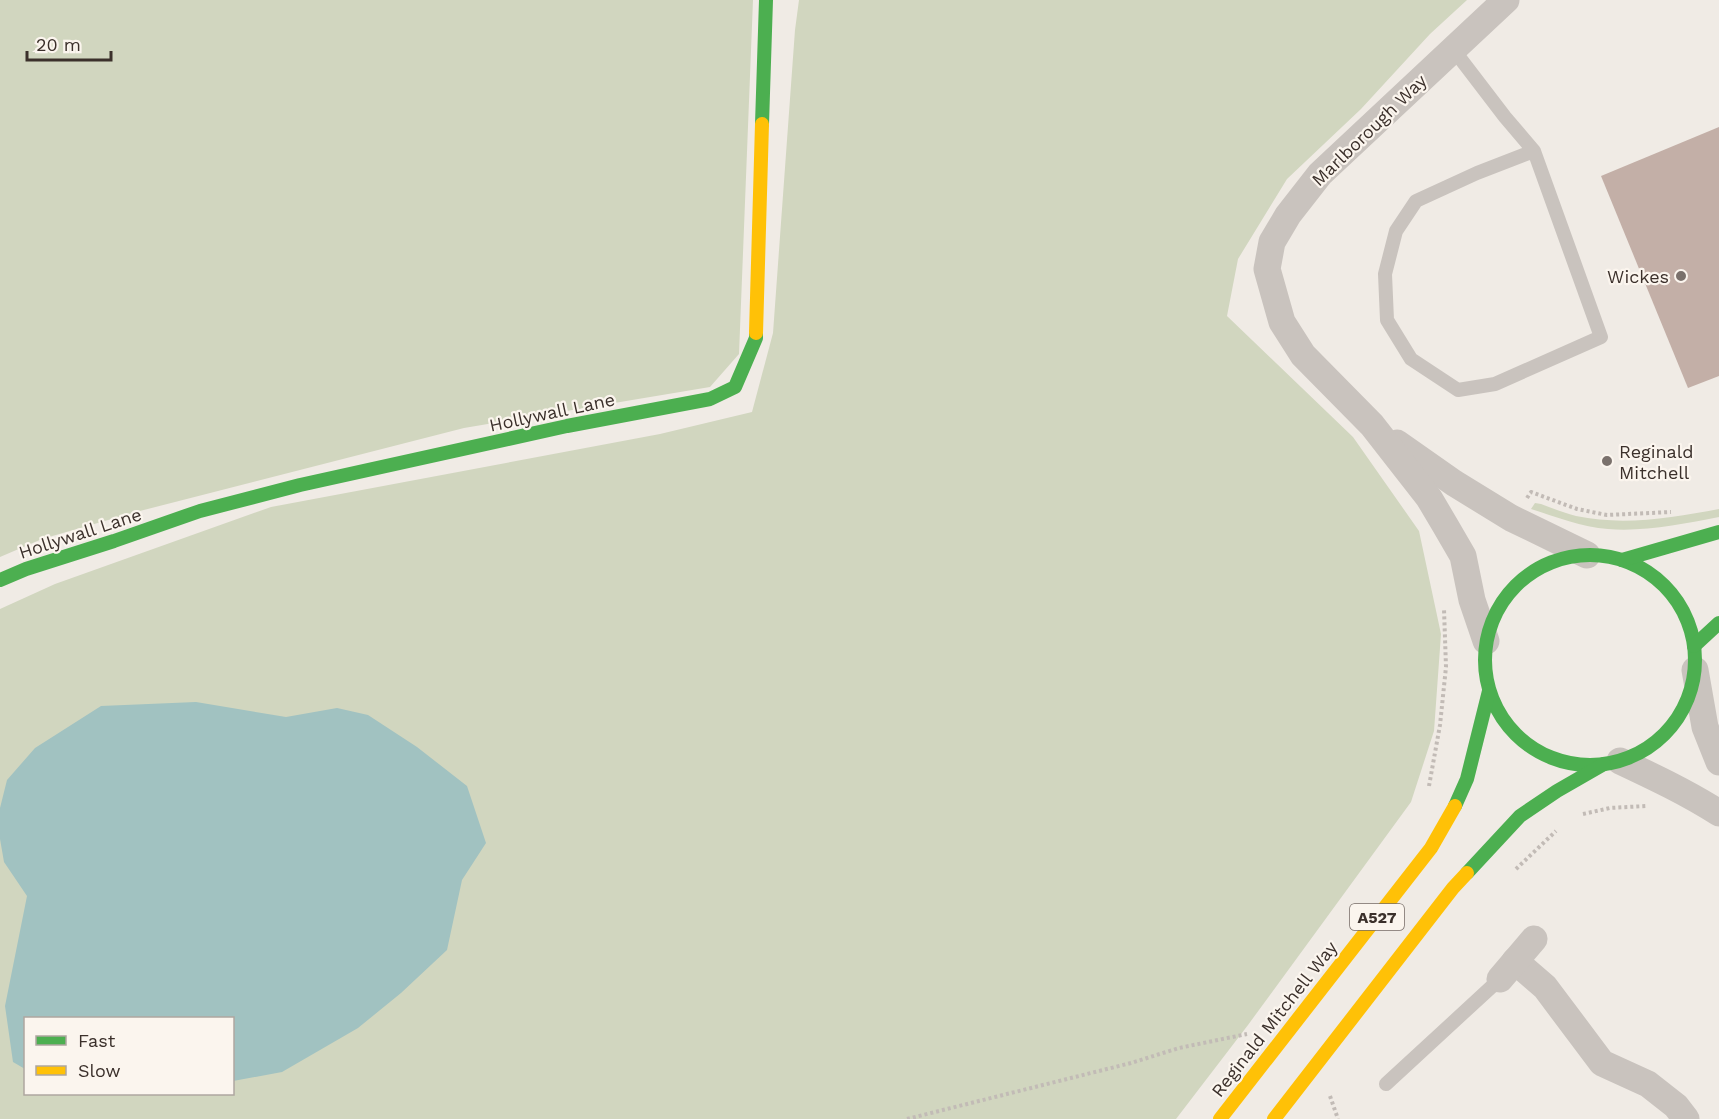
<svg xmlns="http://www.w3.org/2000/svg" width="1719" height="1119" viewBox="0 0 1719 1119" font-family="'Work Sans',sans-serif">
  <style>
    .green { fill: #d1d6bf; fill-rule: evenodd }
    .water { fill: #a1c2c1 }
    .building { fill: #c3afa7 }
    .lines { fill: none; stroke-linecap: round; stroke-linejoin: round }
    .path { stroke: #c2bbb6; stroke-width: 4; stroke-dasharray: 3 3; stroke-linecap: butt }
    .lane { stroke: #c9c3be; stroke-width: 14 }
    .street { stroke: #c9c3be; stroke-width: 27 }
    .fast { stroke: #4caf50; stroke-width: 14 }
    .slow { stroke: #ffc107; stroke-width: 14 }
    .poi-dot { fill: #7a716c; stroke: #fbf5ee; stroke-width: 2 }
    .labels { text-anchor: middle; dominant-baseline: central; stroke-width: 4.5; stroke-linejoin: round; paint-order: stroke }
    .shield { fill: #fbf5ee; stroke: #756b66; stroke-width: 1.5 }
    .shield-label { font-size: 16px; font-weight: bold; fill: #3b302b }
    .street-label { font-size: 18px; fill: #3b302b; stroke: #fbf5ee }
    .poi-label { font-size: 18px; fill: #3b302b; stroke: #fbf5ee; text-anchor: end }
  </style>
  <rect width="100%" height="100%" fill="#f0ebe5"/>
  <g class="green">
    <path d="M0 0H753L739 354 710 387 464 428 136 512 42 539 0 557Z"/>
    <path d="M799 0H1467L1430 34 1361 109 1287 179 1238 259 1227 316 1353 437 1419 531 1441 634 1434 731 1411 802 1248 1025 1176 1119H0V609L55 584 271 507 660 434 752 412 773 333 795 30ZM26 1018H232V1094H26Z"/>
    <path d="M1535 503 1541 504C1552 508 1564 513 1576 516 1623 526 1672 518 1719 509V517C1684 524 1643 532 1608 529 1582 527 1556 517 1531 509Z"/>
  </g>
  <path class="water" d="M196 702 286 717 337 708 368 715 417 747 467 786 486 843 462 880 447 950 401 993 358 1028 282 1072 233 1081 232 1018H26L25 1069 13 1062 5 1006 27 896 4 862 0 839V808L7 780 35 748 101 706Z"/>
  <path class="building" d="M1719 127V376L1688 388 1601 176Z"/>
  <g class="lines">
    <g class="path">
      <path d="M1527 498 1531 492 1577 509 1607 515 1671 512"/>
      <path d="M1429 786 1440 725 1446 667 1444 609"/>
      <path d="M1583 814 1610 808 1646 806"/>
      <path d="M1516 869 1556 831"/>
      <path d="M1330 1096 1338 1119"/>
      <path d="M907 1119 1131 1063 1179 1048 1247 1034"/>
    </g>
    <g class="lane">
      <path d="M1453 49 1505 117 1534 151 1477 173 1416 201 1396 231 1385 274 1387 320 1411 359 1458 390 1495 384 1601 337 1534 151"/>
      <path d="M1386 1084 1500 979"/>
    </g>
    <g class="street">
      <path d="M1397 443 1454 483 1511 518 1587 555"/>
      <path d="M1486 641 1472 600 1463 556 1445 525 1429 498 1372 425 1303 355 1282 322 1267 269 1272 242 1288 215 1320 174 1506 0"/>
      <path d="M1695 670 1705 727 1719 762"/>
      <path d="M1620 761C1654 777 1688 793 1719 813"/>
      <path d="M1515 961 1545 987 1602 1063 1648 1084 1676 1106 1686 1119"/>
      <path d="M1500 979 1534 939"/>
    </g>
    <g class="fast">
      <path d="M762 124 766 0"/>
      <circle cx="1590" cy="660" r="105"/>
      <path d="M1622 560 1719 532"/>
      <path d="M0 580 26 569 114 541 200 511 300 485 567 426 710 399 735 387 756 338V333"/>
      <path d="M1694 646 1719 623"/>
      <path d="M1455 806 1467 779 1489 691"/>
      <path d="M1467 873 1520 816 1557 791 1604 764"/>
    </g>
    <g class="slow">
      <path d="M756 333 762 124"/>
      <path d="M1220 1119 1431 848 1455 806"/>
      <path d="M1274 1119 1453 888 1467 873"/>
    </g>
  </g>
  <g class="poi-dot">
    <circle cx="1681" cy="276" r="6"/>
    <circle cx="1607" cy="461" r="6"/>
  </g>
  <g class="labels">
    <rect class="shield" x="1350" y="904" width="54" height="26" rx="4.5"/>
    <g class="shield-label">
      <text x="1377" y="917">A527</text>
    </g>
    <g class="street-label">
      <text transform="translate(1369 130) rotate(-44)">Marlborough Way</text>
      <text transform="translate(552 412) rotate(-12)">Hollywall Lane</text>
      <text transform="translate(80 533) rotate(-18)">Hollywall Lane</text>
      <text transform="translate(1274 1019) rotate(-52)">Reginald Mitchell Way</text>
    </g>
    <g class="poi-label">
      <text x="1669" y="276">Wickes</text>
      <text x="1619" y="451" text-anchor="start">Reginald<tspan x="1619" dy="21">Mitchell</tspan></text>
    </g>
  </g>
  <rect x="24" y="1017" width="210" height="78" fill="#fbf5ee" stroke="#aea6a0" stroke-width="1.5"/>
  <rect x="36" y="1036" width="30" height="9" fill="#4caf50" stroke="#aea6a0" stroke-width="1.5"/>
  <text x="78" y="1047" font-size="18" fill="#3b302b">Fast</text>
  <rect x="36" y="1066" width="30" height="9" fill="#ffc107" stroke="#aea6a0" stroke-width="1.5"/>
  <text x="78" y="1077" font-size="18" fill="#3b302b">Slow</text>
  <path d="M27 51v9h84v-9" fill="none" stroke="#3b302b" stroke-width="3"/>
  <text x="36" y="51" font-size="18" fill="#3b302b" stroke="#fbf5ee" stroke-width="4.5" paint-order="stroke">20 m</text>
</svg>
